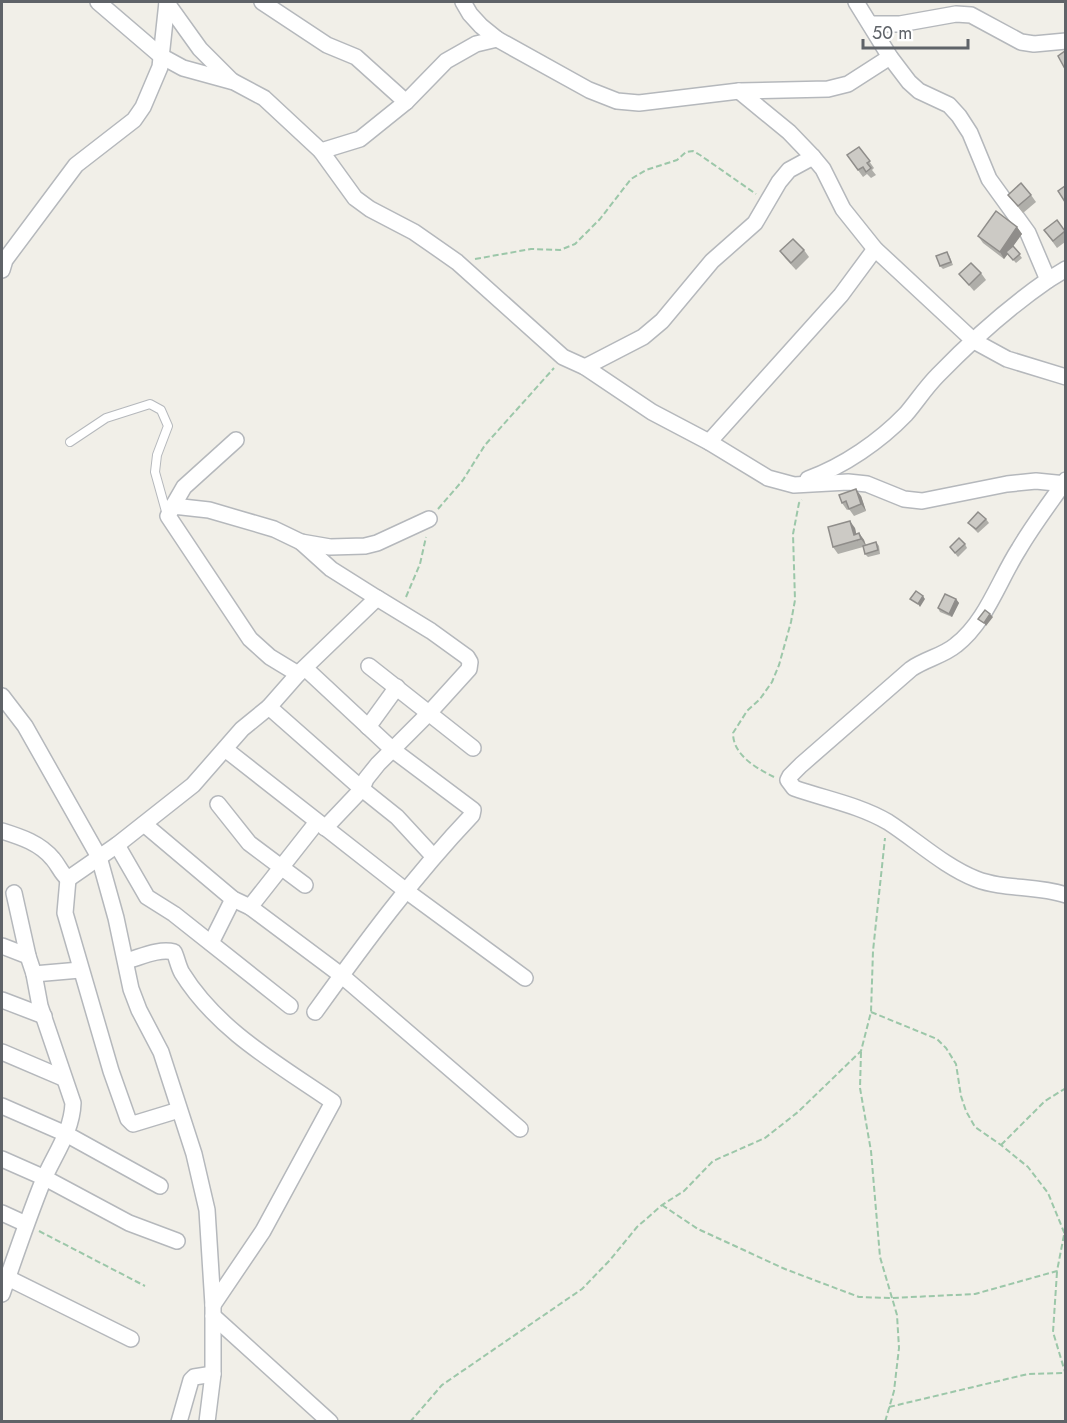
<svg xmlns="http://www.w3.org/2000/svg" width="1067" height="1423" viewBox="0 0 1067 1423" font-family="Jost,sans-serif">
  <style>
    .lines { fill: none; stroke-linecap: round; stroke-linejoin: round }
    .service-casing { stroke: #b5b8bc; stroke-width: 10 }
    .minor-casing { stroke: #b5b8bc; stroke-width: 18 }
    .path { stroke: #9cc7a9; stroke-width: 2; stroke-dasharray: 6 3; stroke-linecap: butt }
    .service { stroke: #fff; stroke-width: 8 }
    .minor { stroke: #fff; stroke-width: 15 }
    .wall { fill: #afaea9 }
    .shaded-wall { fill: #8f8d8a }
    .building { fill: #cccac5; stroke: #8f8d8a; stroke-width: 1.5 }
  </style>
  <rect width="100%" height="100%" fill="#f1efe8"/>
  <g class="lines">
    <defs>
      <path id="service" d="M70 442 106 418 150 404 161 410 168 426 157 455 155 472 167 515"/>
      <g id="minor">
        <path d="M98 2 161 56 183 68 234 82 264 98 321 151 355 198 370 209 414 232 457 262 563 357 585 367 652 412 709 442 768 478 794 485 848 482 867 484 904 499 922 501 1007 484 1036 481 1066 484"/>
        <path d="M262 2 327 45 356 57 406 102"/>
        <path d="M463 2 470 14 481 26 497 39 589 90 617 101 639 103 739 91 828 89 848 84 890 57"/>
        <path d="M856 2 890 57 909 82 919 91 949 105 959 116 970 133 989 179 1028 233 1048 280 1066 269"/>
        <path d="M167 3 200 49 232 81"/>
        <path d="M870 24H900L956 14 971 15 1021 42 1034 44 1066 41"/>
        <path d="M739 91 789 132 813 157 823 169 843 209 875 249 974 341 1007 359 1066 377"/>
        <path d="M321 151 360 139 406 102 446 61 476 44 497 39"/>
        <path d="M2 270 5 260 76 165 134 120 143 107 160 67 167 2"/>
        <path d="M585 367 643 337 662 321 712 261 755 223 779 182 789 170 813 157"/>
        <path d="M709 442 841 295 875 249"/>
        <path d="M808 479C844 466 880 441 906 414 917 401 926 387 938 375 972 340 1009 307 1048 280"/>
        <path d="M1066 480C1050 503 1033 525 1019 549 999 580 986 622 956 645 943 656 925 659 911 669L801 765 790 776 788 780 794 788C825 799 859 805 888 822 916 840 945 867 976 879 1004 890 1037 885 1066 895"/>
        <path d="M173 506 184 487 236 440"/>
        <path d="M369 666 473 748"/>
        <path d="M305 668 393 750 473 810 472 815C414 876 364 944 315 1012"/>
        <path d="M298 674 270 657 250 639 168 516 173 506 209 510 274 529 301 542 330 547 365 546 377 543 429 519"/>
        <path d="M2 696 25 726 99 857 116 918 131 989 139 1010 161 1052 194 1154 207 1210 213 1305V1374L207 1422"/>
        <path d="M269 707 362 789 397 817 433 856"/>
        <path d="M368 727 397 687"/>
        <path d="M225 749 405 890 525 978"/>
        <path d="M218 804 249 843 305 885"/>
        <path d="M144 824 233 899 250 907 341 975 520 1129"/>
        <path d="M325 828 362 789 366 779 378 764 430 712 469 669 470 662 467 657 431 631 377 598"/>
        <path d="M2 831C21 837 40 843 53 859 59 866 61 873 68 879L117 845 193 785 242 729 269 707 298 674 377 598 331 569 301 542"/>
        <path d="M117 845 147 897 174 914 290 1006"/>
        <path d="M68 879 65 913 111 1071 128 1119 133 1124 179 1110"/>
        <path d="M14 893 28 956"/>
        <path d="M250 907 317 822"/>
        <path d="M211 943 233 899"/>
        <path d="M2 946 28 956 34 974 80 970"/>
        <path d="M126 961C141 957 159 948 174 952 177 958 178 966 182 973 218 1031 278 1064 333 1102L263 1231 213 1305"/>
        <path d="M2 1000 44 1016"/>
        <path d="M2 1052 63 1078"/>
        <path d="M2 1106 66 1134 160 1186"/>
        <path d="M2 1159 45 1178 129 1223 177 1241"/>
        <path d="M2 1213 26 1224"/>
        <path d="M2 1275 131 1339"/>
        <path d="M2 1294C15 1257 28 1218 43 1181 54 1155 72 1132 73 1103L40 1006 34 974"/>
        <path d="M213 1316 330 1422"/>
        <path d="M179 1422 191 1380 194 1377 213 1374"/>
      </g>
    </defs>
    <use href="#service" class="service-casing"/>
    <use href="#minor" class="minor-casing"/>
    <g class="path">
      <path d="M475 259 531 249 560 250 575 244 600 219 631 179 646 170 677 160 686 152 693 151 700 155 756 194"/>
      <path d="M438 509 463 480 485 445 554 368"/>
      <path d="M406 597 420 564 426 537"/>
      <path d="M774 777C756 768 733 755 733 733L747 711 760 699 772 682 779 665 791 622 795 600 793 534 799 503 802 500"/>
      <path d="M871 1012 937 1039 946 1048 956 1064 961 1096 966 1111 975 1127 1001 1145 1028 1167 1048 1193 1066 1237"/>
      <path d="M861 1052 860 1088 871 1151 880 1257 897 1315 899 1348 894 1391 885 1422"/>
      <path d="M1001 1145 1045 1101 1066 1088"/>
      <path d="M662 1205 698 1229 785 1269 859 1297 892 1298 975 1294 1057 1271 1064 1235"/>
      <path d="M39 1231 145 1286"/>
      <path d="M1057 1272 1053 1332 1065 1372"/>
      <path d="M889 1407 1028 1374 1066 1373"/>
      <path d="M410 1422 442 1385 582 1289 610 1260 637 1227 662 1205 684 1191 713 1161 765 1138 798 1112 861 1051 871 1012 873 951 885 838"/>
    </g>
    <use href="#service" class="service"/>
    <use href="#minor" class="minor"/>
  </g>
  <g class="wall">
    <path d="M859 147 874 168 872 170 876 175 871 178 867 174 863 177 847 155Z"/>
    <path d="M1008 195H1031L1036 202 1023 213Z"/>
    <path d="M1017 227 1022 234 1013 246 1022 258 1016 263 1008 254 1004 259 983 243 978 236Z"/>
    <path d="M1044 230H1065V242L1057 248Z"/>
    <path d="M804 250 809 257 796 270 785 258 780 251Z"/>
    <path d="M949 255 953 265 943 269 940 266Z"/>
    <path d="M981 273 986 280 974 291 959 274Z"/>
    <path d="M861 496 866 511 854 516 849 509 847 510 842 503Z"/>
    <path d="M986 519 989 523 978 533 968 523Z"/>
    <path d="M855 528 856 534 859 533 864 540 866 545 876 542 879 546 880 554 868 557 865 554 863 547 838 554 833 547Z"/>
    <path d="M965 544 967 548 958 557 950 547Z"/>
    <path d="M956 599 959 603 952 617 940 612 938 608Z"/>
  </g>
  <g class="shaded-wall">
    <path d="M1017 227 1022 234 1004 259 1000 252Z"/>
    <path d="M856 489 861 496 866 511 861 504Z"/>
    <path d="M850 521 855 528 858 542 854 535Z"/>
    <path d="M859 533 864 540 866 546 861 539Z"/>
    <path d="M923 596 925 599 920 607 918 604Z"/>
    <path d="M956 599 959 603 952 617 949 614Z"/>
    <path d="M990 614 993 617 986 626 984 623Z"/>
  </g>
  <g class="building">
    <path d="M1065 51V66L1064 67 1058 56Z"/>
    <path d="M859 147 870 161 867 163 871 168 866 172 863 167 858 170 847 155Z"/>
    <path d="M1021 183 1031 195 1018 206 1008 195Z"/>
    <path d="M1065 186V202L1058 191Z"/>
    <path d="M996 211 1017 227 1000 252 978 236Z"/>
    <path d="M1057 220 1065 231 1053 241 1044 230Z"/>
    <path d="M793 239 804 250 791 263 780 251Z"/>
    <path d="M1013 246 1020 254 1013 260 1006 252Z"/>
    <path d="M947 252 951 262 940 266 936 256Z"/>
    <path d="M971 263 981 273 969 285 959 274Z"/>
    <path d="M856 489 861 504 849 509 846 501 842 503 839 495Z"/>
    <path d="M978 512 986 519 976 529 968 523Z"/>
    <path d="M850 521 854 535 859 533 861 539 833 547 828 527Z"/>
    <path d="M959 538 965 544 955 553 950 547Z"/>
    <path d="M876 542 878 550 865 554 863 546Z"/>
    <path d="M916 591 923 596 918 604 910 599Z"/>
    <path d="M945 594 956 599 949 614 938 608Z"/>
    <path d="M985 610 990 614 984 623 978 619Z"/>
  </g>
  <rect width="1067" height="1423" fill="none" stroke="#5f6368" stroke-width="6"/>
  <path d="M863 39v9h105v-9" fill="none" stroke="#5f6368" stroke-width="3"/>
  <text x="872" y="39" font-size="18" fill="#5f6368" stroke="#ffffff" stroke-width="4.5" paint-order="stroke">50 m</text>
</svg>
